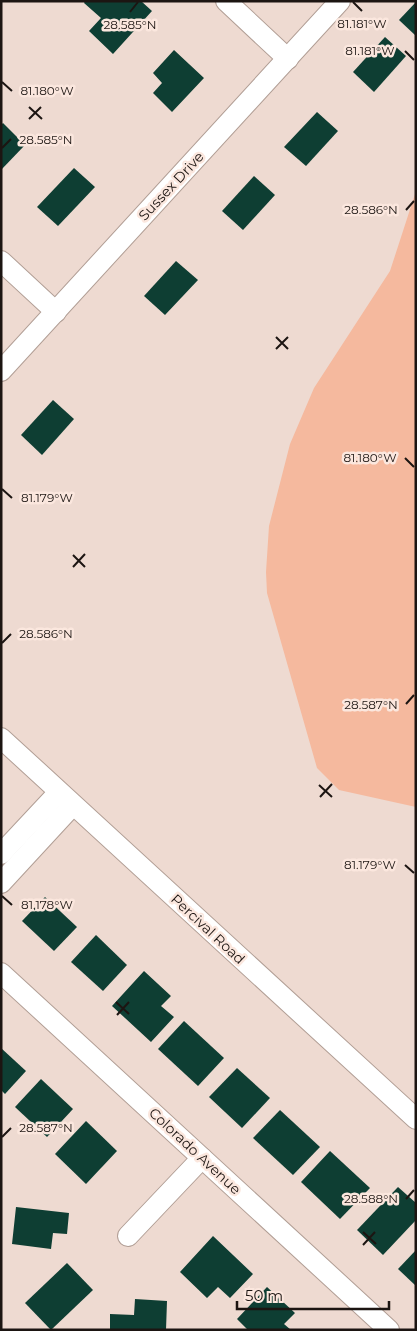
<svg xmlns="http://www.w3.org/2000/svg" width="417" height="1331" viewBox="0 0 417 1331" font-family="Montserrat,sans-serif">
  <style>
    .green { fill: #f5b99e }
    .building { fill: #0e3e33 }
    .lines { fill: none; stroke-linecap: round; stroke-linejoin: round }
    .minor-casing { stroke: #b19e95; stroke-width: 22 }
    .minor { stroke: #fff; stroke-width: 20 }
    .ticks { fill: none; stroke: #1c1512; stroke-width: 2 }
    .labels { text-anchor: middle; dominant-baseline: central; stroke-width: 5; stroke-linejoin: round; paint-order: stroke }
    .street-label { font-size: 14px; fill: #1c1512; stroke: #fbe7de }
    .ticks-label { font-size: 12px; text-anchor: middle; fill: #1c1512; stroke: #fbe7de; stroke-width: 5; stroke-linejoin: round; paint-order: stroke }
  </style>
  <rect width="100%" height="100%" fill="#eedad1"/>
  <path class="green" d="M416 191V807L339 790 317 768 267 593 266 572 269 526 290 444 314 388 390 271Z"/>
  <g class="building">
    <path d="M85 1H141L152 11 113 54 89 31 101 18 84 3Z"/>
    <path d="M416 2V36L399 20Z"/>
    <path d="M385 37 406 56 374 92 353 72Z"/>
    <path d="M174 50 204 78 172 112 153 93 162 83 153 73Z"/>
    <path d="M317 112 338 131 306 166 284 147Z"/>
    <path d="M3 123 25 145 1 170V125Z"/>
    <path d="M74 168 95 187 58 226 37 207Z"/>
    <path d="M254 176 275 195 243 230 222 211Z"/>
    <path d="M176 261 198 280 165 315 144 296Z"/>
    <path d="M53 400 74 419 42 455 21 435Z"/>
    <path d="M45 897 77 927 54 951 22 921Z"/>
    <path d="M96 935 127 965 103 991 71 962Z"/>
    <path d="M144 971 171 996 161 1006 174 1017 151 1042 112 1006Z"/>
    <path d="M184 1021 224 1058 198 1086 158 1049Z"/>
    <path d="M1 1048 26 1071 5 1094 1 1090Z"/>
    <path d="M237 1068 270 1098 242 1128 209 1097Z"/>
    <path d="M41 1079 73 1109 47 1137 15 1107Z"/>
    <path d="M280 1110 320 1147 293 1175 253 1138Z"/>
    <path d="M86 1121 117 1151 86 1184 55 1154Z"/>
    <path d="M330 1151 370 1188 340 1219 301 1182Z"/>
    <path d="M398 1187 416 1203V1220L383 1255 357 1230Z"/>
    <path d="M16 1207 69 1213 67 1234 53 1233 51 1249 12 1244Z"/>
    <path d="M213 1236 253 1274 230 1298 218 1287 207 1298 180 1272Z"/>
    <path d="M416 1250V1286L398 1269Z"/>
    <path d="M67 1263 93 1290 51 1330 25 1303Z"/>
    <path d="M267 1287 295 1313 284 1324 291 1330H248L237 1319Z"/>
    <path d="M135 1299 167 1301 166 1330H110V1314L134 1315Z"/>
  </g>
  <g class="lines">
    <defs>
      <g id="minor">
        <path d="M226 1 288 59"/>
        <path d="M1 261 56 312"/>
        <path d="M1 371 340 1"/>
        <path d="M1 738 416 1119"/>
        <path d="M1 854 59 792"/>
        <path d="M1 883 73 805"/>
        <path d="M1 973 389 1330"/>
        <path d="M128 1236 202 1158"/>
      </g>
    </defs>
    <use href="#minor" class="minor-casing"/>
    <use href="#minor" class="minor"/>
  </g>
  <path class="ticks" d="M353 2 362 11M130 12 138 2M405 51 414 60M2 82 12 91M29 107 42 119M29 119 41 107M2 148 11 139M406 210 414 201M276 337 288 349M276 349 288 337M405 458 414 467M2 489 12 498M73 555 85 567M73 567 85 554M2 643 11 634M406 704 414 695M319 785 332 797M320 797 332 784M405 865 414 873M2 896 12 905M116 1002 129 1014M117 1015 129 1002M2 1137 11 1128M406 1199 414 1190M363 1232 376 1244M363 1245 375 1232"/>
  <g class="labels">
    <g class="street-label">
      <text transform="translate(171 186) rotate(-47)">Sussex Drive</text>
      <text transform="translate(208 929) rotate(43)">Percival Road</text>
      <text transform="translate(195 1151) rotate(43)">Colorado Avenue</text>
    </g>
  </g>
  <g class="ticks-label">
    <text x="362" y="28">81.181°W</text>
    <text x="130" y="29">28.585°N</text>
    <text x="370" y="55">81.181°W</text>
    <text x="47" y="95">81.180°W</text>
    <text x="46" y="144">28.585°N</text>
    <text x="371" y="214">28.586°N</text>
    <text x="370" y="462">81.180°W</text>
    <text x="47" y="502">81.179°W</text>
    <text x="46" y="638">28.586°N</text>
    <text x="371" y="709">28.587°N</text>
    <text x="370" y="869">81.179°W</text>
    <text x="47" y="909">81.178°W</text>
    <text x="46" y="1132">28.587°N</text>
    <text x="371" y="1203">28.588°N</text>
  </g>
  <rect width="417" height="1331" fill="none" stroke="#1c1512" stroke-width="5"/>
  <path d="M237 1301v8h152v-8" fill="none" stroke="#1c1512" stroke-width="2.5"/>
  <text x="245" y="1301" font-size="15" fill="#1c1512" stroke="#fbe7de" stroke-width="4" paint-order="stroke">50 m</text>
</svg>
